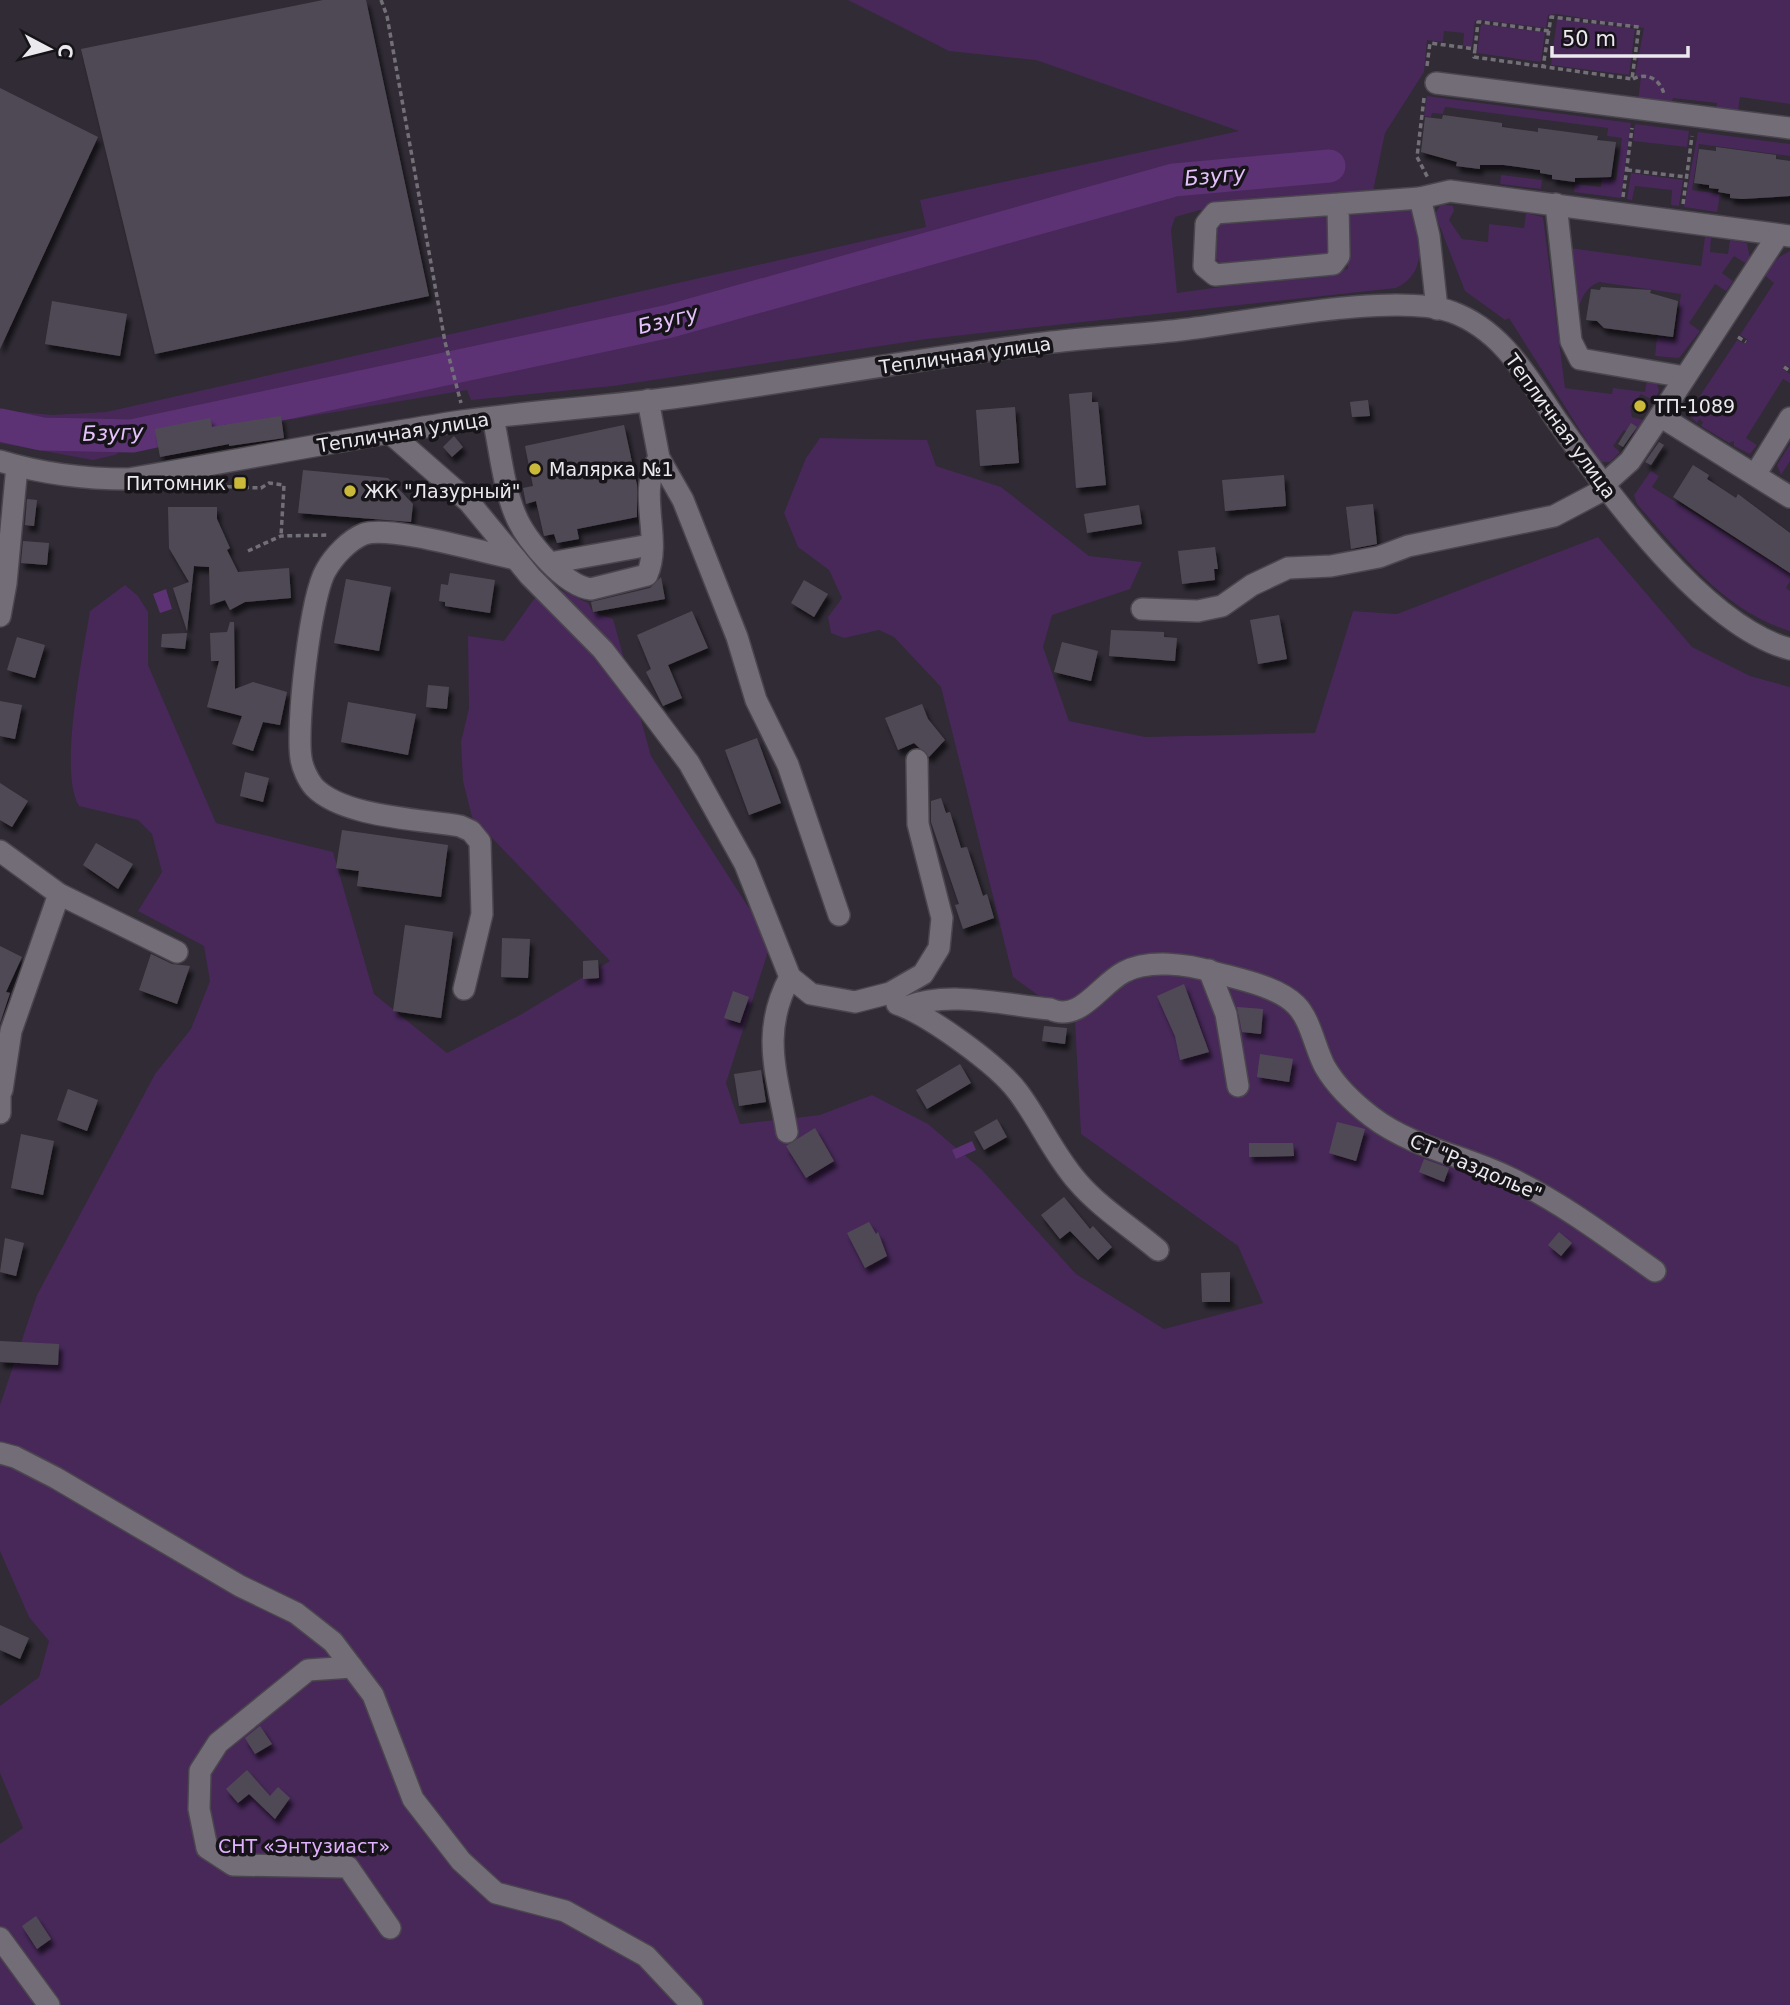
<svg xmlns="http://www.w3.org/2000/svg" width="1790" height="2005" viewBox="0 0 1790 2005" font-family="'DejaVu Sans',sans-serif">
  <style>
    .green { fill: #472859 }
    .water { fill: #5c3274 }
    .lines { fill: none; stroke-linecap: round; stroke-linejoin: round }
    .river { stroke: #5c3274; stroke-width: 33 }
    .building { fill: #504a54; filter: url(#shadow) }
    .minor-casing { stroke: #4b464e; stroke-width: 24 }
    .path { stroke: #736f77; stroke-width: 3.5; stroke-dasharray: 5 3.5; stroke-linecap: butt }
    .minor { stroke: #736d78; stroke-width: 21 }
    .poi-dot { fill: #cbba39; stroke: #171419; stroke-width: 2.5 }
    .labels { text-anchor: middle; dominant-baseline: central; stroke-width: 7; stroke-linejoin: round; paint-order: stroke }
    .street-label { font-size: 19px; fill: #ebe8ee; stroke: #171419 }
    .poi-label { font-size: 19px; fill: #ebe8ee; stroke: #171419; text-anchor: start }
    .park-label { font-size: 19px; fill: #e0b2fe; stroke: #171419 }
    .water-label { font-size: 21px; font-style: italic; fill: #e5c2fc; stroke: #171419 }
  </style>
  <defs>
    <filter id="shadow"><feDropShadow dx="3.5" dy="6" stdDeviation="2" flood-color="#0009"/></filter>
  </defs>
  <rect width="100%" height="100%" fill="#302b35"/>
  <g class="green">
    <path d="M848 0H1790V104L1740 97 1738 111 1716 109 1717 103 1673 98 1671 105 1638 101 1641 77 1635 76 1644 28 1557 14 1548 15 1546 28 1480 20 1475 21 1472 47 1463 46 1464 33 1444 31 1443 42 1427 40 1424 72 1385 133 1372 196 1200 210 1175 217 1171 230 1177 293 1348 269 1346 223 1349 212 1411 209 1414 211C1419 241 1429 272 1396 288L927 339 613 386 471 400 467 390 293 419 223 415 140 439 115 455 93 460 0 443V410L52 415 106 412 926 227 920 200 1239 131 1036 60 949 51Z"/>
    <path d="M1557 19 1635 29 1629 75 1551 65Z"/>
    <path d="M1481 24 1545 32 1541 62 1477 53Z"/>
    <path d="M1427 96 1631 123 1621 198 1574 192 1575 184 1601 187 1602 178 1616 180 1622 138 1607 136 1608 128 1445 107 1443 114 1432 113 1431 117 1424 116Z"/>
    <path d="M1635 124 1689 131 1687 147 1633 141Z"/>
    <path d="M1698 132 1790 144V156L1699 144 1692 190 1720 194 1717 212 1684 207Z"/>
    <path d="M1631 173 1683 180 1679 206 1671 205 1672 190 1635 186 1632 200 1627 199Z"/>
    <path d="M1501 175 1542 180 1541 189 1500 184Z"/>
    <path d="M1327 204 1332 256 1223 267 1213 255 1216 220Z"/>
    <path d="M1441 204 1453 206 1454 211 1449 220 1462 239 1488 242 1489 224 1524 228 1526 213 1543 217 1565 388 1612 394 1613 388 1645 392 1647 380 1657 383 1659 391 1655 401 1641 394 1630 407 1632 417 1643 420 1633 436 1624 430 1613 446 1620 452 1610 462H1600L1509 318 1505 320 1465 291 1435 214Z"/>
    <path d="M1705 237 1711 238 1710 252 1728 254 1730 240 1747 243 1750 258 1745 263 1734 256 1722 273 1733 281 1726 291 1715 284 1689 323 1700 331 1679 358 1655 356 1657 337 1675 339 1681 294 1599 282C1582 289 1579 305 1576 322L1570 248 1701 266Z"/>
    <path d="M1790 251V368L1785 365 1783 369 1790 374V383L1783 379 1746 438 1757 445 1750 454 1734 446V441L1729 443 1701 426 1703 422 1699 419 1697 423 1685 411 1694 405 1737 340 1745 344 1748 340 1740 335 1774 283 1764 275 1779 257Z"/>
    <path d="M820 438 927 440 936 466 1001 487 1089 556 1142 562 1130 589 1052 615 1043 647 1069 721 1145 737 1315 733 1353 611 1397 614 1598 537 1692 647 1750 676 1790 687V2005H0V1844L23 1828 0 1773V1706L39 1677 49 1641 29 1617 0 1551V1405L37 1295 155 1074 191 1029 210 981 204 946 138 911 162 872 152 834 138 820 79 806C58 772 83 654 90 611L125 585 138 596 148 612V665L216 823 333 852 374 994 447 1053 520 1015 610 961 472 817 463 781 461 742 469 708 468 636 504 641 534 599 563 591 588 603 593 612 613 619 651 756 771 942 726 1083 740 1124 820 1115 872 1095 928 1124 982 1170 1076 1274 1164 1329 1263 1303 1238 1246 1081 1134 1075 1022 1013 977 941 687 894 637 879 630 844 638 831 633 828 617 842 598 829 570 798 547 784 513 806 458Z"/>
    <path d="M1790 444V461L1781 475 1777 465Z"/>
    <path d="M1651 471 1659 476 1652 487 1788 572 1790 569V581L1786 588 1790 591V631C1724 611 1681 554 1637 504L1634 495Z"/>
  </g>
  <g class="water">
    <path d="M166 589 172 609 160 613 153 594Z"/>
    <path d="M972 1141 976 1150 956 1159 952 1150Z"/>
  </g>
  <g class="lines">
    <path class="river" d="M0 425 42 434 132 436 670 321 1174 180 1329 166"/>
  </g>
  <g class="building">
    <path d="M323 0H366L429 296 155 354 81 49Z"/>
    <path d="M0 88 98 137 0 349Z"/>
    <path d="M1443 115 1502 123V127L1538 132V128L1598 136 1597 140 1616 142 1611 177 1575 178V182L1552 179V175L1540 173V170L1504 165H1480V169L1456 166 1457 162 1421 152 1425 117 1442 119Z"/>
    <path d="M1716 147 1776 155V159L1790 161V196L1742 199 1730 198V194L1718 192 1719 189 1709 188V185L1694 183 1699 149 1716 151Z"/>
    <path d="M1601 287 1651 290 1650 293 1678 301 1673 337 1604 328 1597 321 1586 320 1591 289 1600 290Z"/>
    <path d="M52 301 127 314 120 356 45 344Z"/>
    <path d="M1092 392V402H1098L1106 485 1076 488 1069 394Z"/>
    <path d="M1368 400 1370 416 1352 417 1350 402Z"/>
    <path d="M1015 407 1019 463 980 466 976 410Z"/>
    <path d="M281 416 284 438 229 446V444L160 457 155 429 210 418 212 427Z"/>
    <path d="M1631 423 1637 427 1623 447 1618 444Z"/>
    <path d="M624 425 637 485V517L577 529 579 539 557 543 554 534 544 536 536 501 526 504 523 488 533 486 525 446Z"/>
    <path d="M454 436 463 447 452 457 443 447Z"/>
    <path d="M1659 442 1664 445 1651 465 1645 462Z"/>
    <path d="M1693 465 1709 475 1707 479 1736 498 1738 494 1790 533V573L1673 497Z"/>
    <path d="M303 470 388 478 413 504 411 522 298 513Z"/>
    <path d="M1284 475 1286 506 1225 511 1222 480Z"/>
    <path d="M27 499 37 500 34 526 25 525Z"/>
    <path d="M1373 504 1377 544 1351 549 1346 507Z"/>
    <path d="M1139 505 1142 524 1087 533 1084 514Z"/>
    <path d="M168 507H217V519L230 548 227 550 238 572 289 568 291 598 245 602 230 610 225 600 210 605 209 567 194 566 187 631 173 588 189 582 169 548Z"/>
    <path d="M23 541 49 543 47 565 21 563Z"/>
    <path d="M1215 547 1218 569H1214L1215 580 1182 584 1178 551Z"/>
    <path d="M450 573 495 580 490 613 445 606V602L439 601 441 584 448 585Z"/>
    <path d="M661 577 665 599 593 612 591 602 650 588Z"/>
    <path d="M346 579 391 587 379 651 334 643Z"/>
    <path d="M804 580 828 594 814 617 791 603Z"/>
    <path d="M692 611 708 648 668 665 682 698 663 706 646 672 651 669 637 635Z"/>
    <path d="M1279 615 1287 659 1258 664 1250 620Z"/>
    <path d="M230 622H234L235 689 253 682 287 692 280 725 263 722 253 751 232 744 242 716 207 707 219 661H211L210 633 227 632Z"/>
    <path d="M1111 630 1164 632V637L1177 638 1175 661 1109 656Z"/>
    <path d="M187 633 185 649 161 647 162 634Z"/>
    <path d="M17 637 45 645 35 678 7 670Z"/>
    <path d="M1062 642 1098 651 1091 681 1054 672Z"/>
    <path d="M428 685 449 687 447 709 426 707Z"/>
    <path d="M0 701 22 705 15 739 0 736Z"/>
    <path d="M348 702 416 714 408 755 341 742Z"/>
    <path d="M922 704 928 719 945 740 929 757 914 743 898 750 885 718Z"/>
    <path d="M757 738 781 803 749 815 725 750Z"/>
    <path d="M245 772 269 778 263 802 240 796Z"/>
    <path d="M0 783 28 801 12 827 0 820Z"/>
    <path d="M941 798 946 813 950 812 961 848 967 847 983 896 987 894 994 918 963 929 955 905 959 904 931 822V801Z"/>
    <path d="M342 830 448 845 441 897 357 886 359 871 336 868Z"/>
    <path d="M96 843 133 864 118 889 83 865Z"/>
    <path d="M405 925 453 932 441 1018 393 1011Z"/>
    <path d="M502 938 530 939 528 978 501 977Z"/>
    <path d="M0 946 22 957 6 992 10 993 0 1023Z"/>
    <path d="M151 954 172 964 190 966 177 1004 139 990Z"/>
    <path d="M598 960 599 978 583 979V961Z"/>
    <path d="M1184 984 1209 1052 1180 1060 1175 1036 1157 996Z"/>
    <path d="M733 991 749 997 740 1023 724 1018Z"/>
    <path d="M1237 1007 1263 1009 1261 1034 1242 1032Z"/>
    <path d="M1044 1026 1067 1028 1065 1044 1042 1041Z"/>
    <path d="M1260 1054 1293 1059 1289 1082 1257 1077Z"/>
    <path d="M960 1064 971 1083 927 1109 916 1090Z"/>
    <path d="M761 1070 766 1102 739 1106 734 1074Z"/>
    <path d="M68 1089 98 1100 87 1131 57 1120Z"/>
    <path d="M997 1119 1007 1137 984 1150 974 1132Z"/>
    <path d="M1337 1122 1365 1129 1356 1161 1329 1153Z"/>
    <path d="M815 1128 834 1161 806 1178 786 1146Z"/>
    <path d="M21 1134 54 1141 43 1195 11 1188Z"/>
    <path d="M1249 1143H1293L1294 1156 1249 1157Z"/>
    <path d="M1424 1159 1449 1168 1444 1182 1419 1172Z"/>
    <path d="M1064 1197 1090 1229 1093 1226 1112 1247 1098 1260 1070 1231 1060 1239 1041 1215Z"/>
    <path d="M869 1222 876 1234 878 1232 887 1256 865 1268 847 1233Z"/>
    <path d="M1559 1232 1572 1243 1561 1256 1548 1245Z"/>
    <path d="M5 1238 24 1243 16 1276 0 1272Z"/>
    <path d="M1230 1272V1302H1202L1201 1273Z"/>
    <path d="M0 1341 59 1344 58 1365 0 1362Z"/>
    <path d="M0 1625 29 1638 20 1659 0 1650Z"/>
    <path d="M260 1726 272 1744 255 1754 245 1738Z"/>
    <path d="M247 1770 270 1796 278 1787 290 1798 275 1819 249 1794 238 1803 226 1789Z"/>
    <path d="M36 1916 51 1939 37 1949 22 1926Z"/>
  </g>
  <g class="lines">
    <defs>
      <g id="minor">
        <path d="M1436 83 1790 128"/>
        <path d="M1420 198 1450 191 1790 236"/>
        <path d="M1338 204 1339 256 1333 264 1215 275 1204 266 1206 224 1215 213 1420 198 1429 236 1437 309"/>
        <path d="M1556 204 1571 341 1580 359 1685 377"/>
        <path d="M648 400 659 458 683 500 737 637 756 700 788 765 839 915"/>
        <path d="M1660 416 1778 235"/>
        <path d="M493 418C500 449 503 485 515 514 525 539 564 586 591 589L647 575C663 539 636 492 659 458"/>
        <path d="M390 433 469 502 530 576 603 650 656 719 689 763 745 864 790 977 811 994 855 1002 890 993 923 974 939 948 942 918 918 824 917 760"/>
        <path d="M0 461C43 474 83 479 128 479 240 460 351 438 462 421 532 411 602 407 672 398 799 381 925 357 1052 342 1094 337 1137 335 1180 330 1246 323 1394 291 1452 312 1504 331 1529 380 1558 422 1608 493 1705 627 1790 649"/>
        <path d="M1755 475 1790 418"/>
        <path d="M550 563 650 545"/>
        <path d="M1142 609 1198 611 1222 606 1252 585 1288 568 1331 566 1379 557 1408 546 1554 516 1605 489 1610 479 1630 461 1660 416 1790 497"/>
        <path d="M0 616 6 583 17 466"/>
        <path d="M0 851 59 894 177 952"/>
        <path d="M1209 970 1226 1014 1238 1086"/>
        <path d="M464 989 482 914 480 842 471 831 460 826C418 819 343 817 314 787 308 780 302 767 301 758 296 726 310 597 326 570 334 556 349 540 364 534 391 525 485 553 516 559"/>
        <path d="M897 1004C929 1015 998 1065 1018 1092 1039 1120 1053 1153 1077 1181 1099 1207 1132 1228 1158 1250"/>
        <path d="M906 1007C949 990 1005 1005 1050 1009 1080 1023 1099 985 1124 972 1148 959 1188 964 1213 972 1238 979 1277 986 1296 1005 1311 1020 1315 1049 1325 1067 1336 1086 1355 1104 1372 1117 1413 1148 1463 1155 1508 1177 1561 1202 1607 1237 1655 1271"/>
        <path d="M0 1088V1113"/>
        <path d="M2 1090 11 1031 59 894"/>
        <path d="M787 1132C777 1073 760 1033 790 977"/>
        <path d="M0 1453 15 1457 56 1478 240 1586 296 1613 333 1642 373 1695 413 1799 461 1861 496 1893 565 1911 646 1956 692 2005"/>
        <path d="M352 1667 308 1670 218 1743 200 1771 199 1809 207 1848 233 1865 348 1867 390 1928"/>
        <path d="M0 1938 49 2005"/>
      </g>
    </defs>
    <use href="#minor" class="minor-casing"/>
    <g class="path">
      <path d="M381 0 387 16 445 342 461 403"/>
      <path d="M1475 49 1478 22H1481L1549 31"/>
      <path d="M1427 66 1430 43 1475 49 1474 57 1632 79 1639 27 1551 17 1543 67"/>
      <path d="M1633 79C1647 72 1660 79 1664 94"/>
      <path d="M1424 98 1417 157 1428 178"/>
      <path d="M1627 170 1686 177"/>
      <path d="M1623 197 1632 128"/>
      <path d="M1683 204 1692 136"/>
      <path d="M1738 337 1746 342"/>
      <path d="M1784 367 1790 371"/>
      <path d="M210 486 261 488 269 483 284 485 281 536"/>
      <path d="M248 551 281 536 328 535"/>
    </g>
    <use href="#minor" class="minor"/>
  </g>
  <g class="poi-dot">
    <circle cx="1640" cy="406" r="7"/>
    <circle cx="535" cy="469" r="7"/>
    <rect x="233" y="476" width="14" height="14" rx="3.5"/>
    <circle cx="350" cy="491" r="7"/>
  </g>
  <g class="labels">
    <g class="street-label">
      <text transform="translate(965 355) rotate(-8)">Тепличная улица</text>
      <text transform="translate(1561 426) rotate(54)">Тепличная улица</text>
      <text transform="translate(403 432) rotate(-9)">Тепличная улица</text>
      <text transform="translate(1476 1167) rotate(23)">СТ "Раздолье"</text>
    </g>
    <g class="poi-label">
      <text x="1654" y="406">ТП-1089</text>
      <text x="549" y="469">Малярка №1</text>
      <text x="226" y="483" text-anchor="end">Питомник</text>
      <text x="364" y="491">ЖК "Лазурный"</text>
    </g>
    <g class="park-label">
      <text x="304" y="1846">СНТ «Энтузиаст»</text>
    </g>
    <g class="water-label">
      <text transform="translate(1215 176) rotate(-5)">Бзугу</text>
      <text transform="translate(668 320) rotate(-14)">Бзугу</text>
      <text transform="translate(113 433) rotate(-2)">Бзугу</text>
    </g>
  </g>
  <g transform="translate(49 49) rotate(97)" stroke="#171419" stroke-width="5" paint-order="stroke">
  <path d="M0-5L12 26L0 18L-12 26Z" fill="#ebe8ee"/>
  <text y="-10" font-size="19" font-weight="bold" text-anchor="middle" fill="#ebe8ee">С</text>
  </g>
  <path d="M1552 46v10h136v-10" fill="none" stroke="#ebe8ee" stroke-width="3.5"/>
  <text x="1562" y="46" font-size="21" fill="#ebe8ee" stroke="#171419" stroke-width="5" paint-order="stroke">50 m</text>
</svg>
